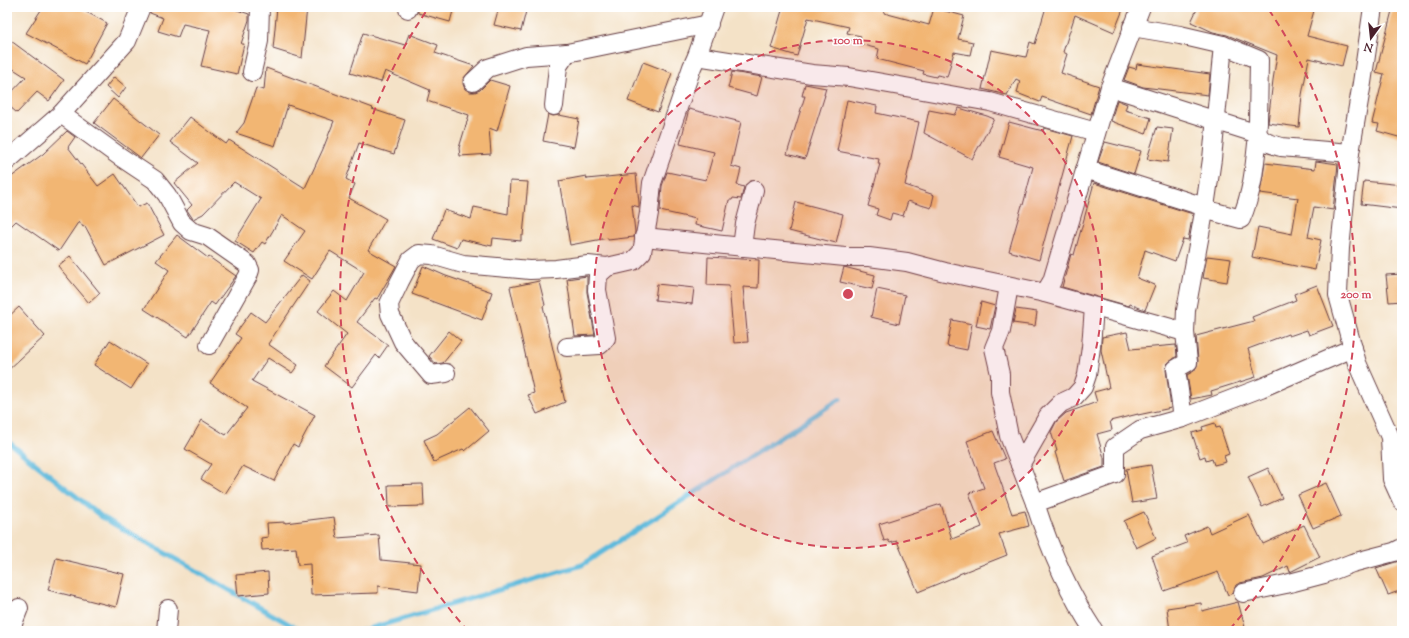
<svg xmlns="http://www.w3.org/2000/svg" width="1409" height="638" viewBox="0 0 1409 638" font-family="'Sorts Mill Goudy',serif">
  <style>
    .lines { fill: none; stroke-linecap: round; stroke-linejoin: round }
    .stream { stroke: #5ebadc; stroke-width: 5 }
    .building { fill: #f2b673 }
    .street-casing { stroke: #643c42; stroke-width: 20 }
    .street { stroke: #fff; stroke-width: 18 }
    .ring { fill: none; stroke: #d1495b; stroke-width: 2; stroke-dasharray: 7 5 }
    .centre { fill: #d1495b; stroke: #fff; stroke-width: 2 }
    .ring-label { font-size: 12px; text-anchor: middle; font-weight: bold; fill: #d1495b; stroke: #fff; stroke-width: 3; stroke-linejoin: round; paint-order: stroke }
  </style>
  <rect width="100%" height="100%" fill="#fff"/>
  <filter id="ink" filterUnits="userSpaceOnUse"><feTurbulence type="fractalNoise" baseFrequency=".025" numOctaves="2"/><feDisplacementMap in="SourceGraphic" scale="8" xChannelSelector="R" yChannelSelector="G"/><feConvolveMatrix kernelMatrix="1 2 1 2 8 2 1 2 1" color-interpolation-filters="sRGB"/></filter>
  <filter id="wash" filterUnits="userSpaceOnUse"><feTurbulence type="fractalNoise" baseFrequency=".012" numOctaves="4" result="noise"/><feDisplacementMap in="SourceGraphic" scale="16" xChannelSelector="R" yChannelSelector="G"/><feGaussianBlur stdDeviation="0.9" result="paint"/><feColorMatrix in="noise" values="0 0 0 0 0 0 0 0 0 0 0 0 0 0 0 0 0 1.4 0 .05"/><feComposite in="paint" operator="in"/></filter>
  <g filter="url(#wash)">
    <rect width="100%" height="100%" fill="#f4e2c7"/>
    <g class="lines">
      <g class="stream">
        <path d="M7 441 102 517 301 631"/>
        <path d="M362 631 582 565 840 399"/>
      </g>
    </g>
    <g id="blocks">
      <g class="building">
        <path d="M43 7H77L107 23 85 64 26 33Z"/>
        <path d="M151 7H228L249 14V20L241 44H244L237 74 201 66 210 30 183 24 178 37 158 31 163 18 150 13Z"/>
        <path d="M277 7H307L302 58 273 49Z"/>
        <path d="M418 7H454L450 22 418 13Z"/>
        <path d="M499 7H527L521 31 494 25Z"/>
        <path d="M783 7H885L884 13 929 25 934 8 964 16 958 39 973 42 970 55 954 52 947 77 937 75 936 77 923 74 924 71 877 59 879 49 859 44 861 36 847 33 849 27 808 18 797 56 771 48Z"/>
        <path d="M1046 7H1124L1114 32 1075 15 1063 52 1067 54 1061 73 1099 86 1091 114 1042 97 1040 102 1017 93 1020 81 1016 79 1007 95 982 89 991 50 1026 57 1030 42 1035 44Z"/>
        <path d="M1198 7H1315L1307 36 1347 46 1342 66 1309 58 1302 95 1299 127 1268 123 1273 80 1277 55 1227 35 1213 32 1191 22Z"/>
        <path d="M1393 7H1402V138L1377 131 1379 124 1372 123 1384 74 1376 72Z"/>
        <path d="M363 33 405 45 409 34 438 45 435 53 474 66 463 79V84L465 89 470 92H475L480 90 490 80 510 86 497 131 489 128 491 154 460 156 459 148 469 115 427 101 430 90 385 71 381 82 350 73Z"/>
        <path d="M7 38 64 80 49 101 37 92 17 113 7 104V97L26 77 7 65Z"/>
        <path d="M643 62 672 73 658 112 628 101Z"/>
        <path d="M1137 64 1210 74 1208 95 1143 87 1124 80 1129 67 1136 69Z"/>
        <path d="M266 68 373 108 372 109 405 120 394 154 359 143 346 179 355 184 349 198 386 219 368 250 396 266 377 299 375 298 357 322 388 345 379 358 376 355 352 387 324 366 347 334 318 311 334 291 347 301 364 272 330 251 312 279 284 261 305 231 282 215 265 244 262 242 254 253 235 241 261 199 234 182 203 214 193 219 187 210 192 205 174 183 198 163 170 142 190 117 226 144 229 140 305 188 323 149 334 121 288 105 275 146 236 133 244 123 256 88 264 90Z"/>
        <path d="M732 72 762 77 757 96 728 88Z"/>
        <path d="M114 77 126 87 118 98 106 87Z"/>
        <path d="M805 84 826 88 824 95H825L805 159 787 154 805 96H802Z"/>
        <path d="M113 99 159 135 141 158 94 123Z"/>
        <path d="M847 100 877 106 876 113 919 122 905 185 934 195 931 208 908 201 903 216 892 213 890 220 876 215 878 209 868 206 880 164H878L879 159 837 151Z"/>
        <path d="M1117 100 1127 104 1125 110 1151 118 1146 134 1111 121Z"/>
        <path d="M959 108 987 116 994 119 972 159 924 133 929 110 955 115Z"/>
        <path d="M689 109 741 122 731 166 741 169 737 185 744 187 741 199 733 198 732 200H729L722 231 695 225 696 219 660 211 662 186 667 172 706 180 714 152 680 144Z"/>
        <path d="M548 114 553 116 559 115 579 119 574 147 543 141Z"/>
        <path d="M1009 122 1043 131 1044 128 1073 136 1039 260 1009 251 1022 205H1023L1033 167 999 157Z"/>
        <path d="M1157 127 1173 129 1168 162 1147 159Z"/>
        <path d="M67 131 75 137 68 147 98 186 115 174 138 207 147 203 164 235 106 265 85 226 83 227 79 221 59 251 16 221 7 230V180L43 154Z"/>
        <path d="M1105 142 1141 151 1134 174 1098 162Z"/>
        <path d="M1316 161 1338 164 1333 210 1314 207 1308 237 1321 240 1315 270 1252 257 1258 227 1292 234 1298 198 1260 193 1265 163 1315 169Z"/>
        <path d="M636 174 639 203V207L632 205 635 232 634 237 608 240V238L570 245 559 181 586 176 587 179Z"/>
        <path d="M510 181 528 182 523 236H521V241L493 238 492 246 461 239 457 248 433 239 444 210 471 219 474 207 508 214Z"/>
        <path d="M1364 181 1402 185V209L1361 204Z"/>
        <path d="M1094 183 1193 214 1188 240 1183 239 1175 261 1145 250 1137 278 1155 285 1145 310 1130 304 1129 306 1062 287 1071 254 1074 255Z"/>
        <path d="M796 202 843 214 836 243 789 231Z"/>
        <path d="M177 235 208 258 209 257 236 276 215 305 211 302 188 337 144 309 169 270 156 261Z"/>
        <path d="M70 256 100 293 89 303 58 266Z"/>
        <path d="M1207 256 1231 259 1227 282 1203 278Z"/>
        <path d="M708 257 759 260 758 288 743 287 748 342 734 343 729 286 707 285Z"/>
        <path d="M423 266 446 276 492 292 482 320 412 294Z"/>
        <path d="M844 267 875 275 872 289 840 282Z"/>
        <path d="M1402 274V301L1389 302 1386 275Z"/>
        <path d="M302 275 310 281 268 344 298 365 292 373 268 358 252 381 315 415 298 447 293 444 274 481 243 466 225 494 201 479 211 464 185 449 202 420 226 435 247 408 210 383 241 338 235 334 251 312 265 322Z"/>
        <path d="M587 276V292L595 335 575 336 567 279Z"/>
        <path d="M539 281 545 305 543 306 565 402 537 414 528 395 534 393 510 287Z"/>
        <path d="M657 284 694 288 692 304 655 300Z"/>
        <path d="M1317 285 1333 326 1309 335 1307 330 1289 336 1288 334 1248 349 1256 377 1211 391 1212 395 1191 399 1187 375 1194 371 1197 366 1198 361 1196 336 1254 321 1252 317 1296 300 1294 294Z"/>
        <path d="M877 289 905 295 899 324 871 317Z"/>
        <path d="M981 302 995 306 990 329 976 326Z"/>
        <path d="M19 307 45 336 7 371V318Z"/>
        <path d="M1016 309 1037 312 1035 326 1013 323Z"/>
        <path d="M952 320 972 324 967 350 947 346Z"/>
        <path d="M449 331 461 341 443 363 436 364 429 356Z"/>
        <path d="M1127 332 1131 349 1176 345 1177 356 1167 364 1166 370 1171 408 1138 415V414L1110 421 1112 430 1097 434 1104 458V467L1064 481 1055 452 1057 451 1051 432 1056 422 1066 413 1097 402 1094 392 1109 388 1101 350 1102 337Z"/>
        <path d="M110 340 147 364 131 389 94 365Z"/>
        <path d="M470 407 489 431 465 451 463 449 434 462 424 440 437 434Z"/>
        <path d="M1215 423 1216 428 1220 427 1229 454 1224 456 1226 462 1214 465 1212 459 1206 461 1205 456 1200 458 1192 433 1203 430 1202 427Z"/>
        <path d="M993 431 1005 459 994 463 1012 514 1025 511 1029 526 999 534 1007 555 959 574V575L918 592 897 541 890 543 888 540 884 541 879 524 941 504 952 539 982 527 969 493 984 488 967 441Z"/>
        <path d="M1151 465 1157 499 1132 503 1126 469Z"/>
        <path d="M1268 468 1282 498 1262 507 1248 477Z"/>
        <path d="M1326 483 1341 516 1313 528 1298 495Z"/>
        <path d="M423 484 424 506 389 507 388 485Z"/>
        <path d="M1144 512 1156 538 1136 548 1124 521Z"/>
        <path d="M1249 515 1263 544 1304 525 1320 557 1290 572 1288 566 1263 578 1240 583 1236 585 1233 593 1228 595 1218 572 1164 591 1152 556 1187 543 1184 536 1207 526 1210 533Z"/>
        <path d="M334 517 337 538 379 535 381 560 421 564 418 591 378 586V593L311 595 310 564 298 565 296 548 262 550 261 538 268 537 267 523 285 522V523Z"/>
        <path d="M56 558 124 574 116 607 48 590Z"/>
        <path d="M1402 560V590L1388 595 1376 568Z"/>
        <path d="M268 572 269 593 238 596 236 575Z"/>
        <path d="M1238 602 1246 631H1170L1167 608 1201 603 1202 611Z"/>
      </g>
    </g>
  </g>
  <g filter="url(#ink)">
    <use href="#blocks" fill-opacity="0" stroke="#643c42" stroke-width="1"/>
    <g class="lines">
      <defs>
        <g id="street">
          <path d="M1373 7 1362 83 1350 153 1340 248 1338 295 1357 363 1390 437 1392 479 1402 501"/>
          <path d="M408 9V7"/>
          <path d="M1132 27 1180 35 1223 45 1259 60 1258 123C1258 126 1257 131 1258 134 1261 142 1274 145 1281 147L1350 153"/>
          <path d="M697 56 812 74 849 77 990 102 1096 132"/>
          <path d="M252 72 259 41 260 7"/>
          <path d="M473 82 488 68 526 56 567 53"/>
          <path d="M554 106 558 66 567 53 709 24"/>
          <path d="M61 114 119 156 155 180 167 195 182 223 191 231 207 236 247 264 250 270 248 276 209 345"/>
          <path d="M7 161 61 114 127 41 141 7"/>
          <path d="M1085 169 1205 207 1211 211 1241 219C1253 192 1255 163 1258 134L1110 87"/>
          <path d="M644 237 845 257H869L907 262 945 272 1045 293 1052 281 1110 87 1141 7"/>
          <path d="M742 247 745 224 754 190"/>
          <path d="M1009 286 1001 331 994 348 1000 374V392L1009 436 1035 503"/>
          <path d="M1045 293 1185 332"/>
          <path d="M567 347 600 345 606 338 597 290 598 275 607 267 633 261 642 252 649 213 652 183 692 67 697 56 714 7"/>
          <path d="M446 373 431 375 403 342 390 314 389 304 400 281 411 260 419 254 432 255 463 264 530 270 556 269 588 265 607 267"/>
          <path d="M1183 418 1261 388 1353 348"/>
          <path d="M1020 465 1048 416 1061 403 1074 397 1083 387 1087 375 1091 347 1094 307"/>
          <path d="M1243 593 1286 584 1324 574 1352 563 1394 552 1402 548"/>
          <path d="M10 631 19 608"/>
          <path d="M166 631 168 609"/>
          <path d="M1094 631C1068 592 1049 547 1035 503L1115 474V447L1140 430 1183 418 1176 369 1188 362 1185 332 1186 310 1205 207 1212 159 1223 45"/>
        </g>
      </defs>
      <use href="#street" class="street-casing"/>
      <use href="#street" class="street"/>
    </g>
  </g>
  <circle cx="848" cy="294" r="254" fill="#d1495b" fill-opacity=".12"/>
  <g class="ring">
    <circle cx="848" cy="294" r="254"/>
    <path d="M468 631A508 508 0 0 1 427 10M1269 10A508 508 0 0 1 1228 631"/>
  </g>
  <circle cx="848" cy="294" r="6" class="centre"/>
  <g class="ring-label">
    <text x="848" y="44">100 m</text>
    <text x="1356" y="298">200 m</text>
  </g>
  <rect width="1409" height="638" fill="none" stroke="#fff" stroke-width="24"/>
  <g transform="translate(1371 38) rotate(195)" stroke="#ffffff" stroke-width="3" paint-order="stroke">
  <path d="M0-3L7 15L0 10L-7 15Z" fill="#4a1f2b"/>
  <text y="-6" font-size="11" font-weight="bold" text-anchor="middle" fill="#4a1f2b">N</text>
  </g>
</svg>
